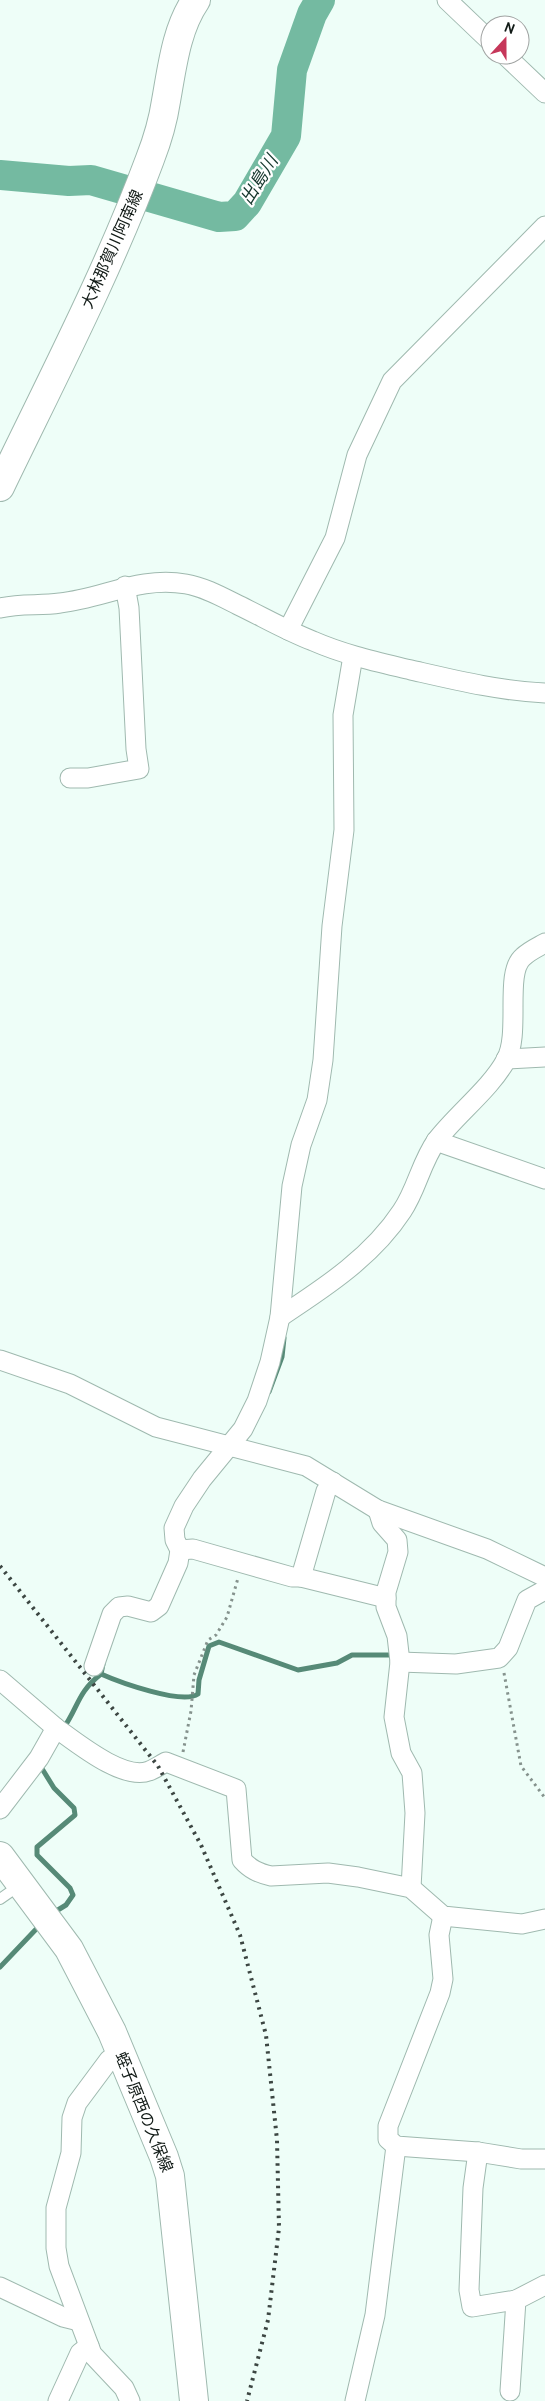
<svg xmlns="http://www.w3.org/2000/svg" width="545" height="2401" viewBox="0 0 545 2401" font-family="Cabin,'Noto Sans JP',sans-serif">
  <style>
    .lines { fill: none; stroke-linecap: round; stroke-linejoin: round }
    .stream { stroke: #568a77; stroke-width: 5 }
    .river { stroke: #74baa1; stroke-width: 30 }
    .service-casing { stroke: #9fb9af; stroke-width: 12 }
    .minor-casing { stroke: #9fb9af; stroke-width: 21 }
    .secondary-casing { stroke: #9fb9af; stroke-width: 30 }
    .path { stroke: #85928d; stroke-width: 3; stroke-dasharray: 2.5 4; stroke-linecap: butt }
    .service { stroke: #fff; stroke-width: 10 }
    .minor { stroke: #fff; stroke-width: 19 }
    .secondary { stroke: #fff; stroke-width: 28 }
    .rail { stroke: #3c4642; stroke-width: 4; stroke-dasharray: 2.5 5; stroke-linecap: butt }
    .labels { text-anchor: middle; dominant-baseline: central; stroke-width: 4.5; stroke-linejoin: round; paint-order: stroke }
    .street-label { font-size: 16px; fill: #111a16; stroke: #fff }
    .water-label { font-size: 18px; font-style: italic; fill: #15362c; stroke: #fff }
  </style>
  <rect width="100%" height="100%" fill="#eefef8"/>
  <g class="lines">
    <g class="stream">
      <path d="M269 1392 282 1357 284 1338"/>
      <path d="M101 1674C119 1682 182 1705 198 1694L199 1680 209 1646 219 1642 298 1670 337 1663 352 1655H391"/>
      <path d="M63 1729C79 1706 77 1693 101 1674L103 1664"/>
      <path d="M43 1765 41 1767 54 1788 74 1808 75 1815 37 1847V1855L70 1888 73 1895 66 1905 53 1913"/>
      <path d="M0 1967 41 1924"/>
    </g>
    <path class="river" d="M0 175 69 181 91 180 219 217 235 216 247 203 286 136 292 70 312 14 320 0"/>
    <defs>
      <path id="service" d="M0 1899 20 1885"/>
      <g id="minor">
        <path d="M447 0 490 41"/>
        <path d="M505 55 545 93"/>
        <path d="M0 608C20 603 40 606 60 603 104 598 140 576 186 584 204 587 222 597 238 605 263 617 287 631 313 641 345 655 378 662 411 670 455 680 500 691 545 693"/>
        <path d="M288 630 335 538 357 455 392 381 545 226"/>
        <path d="M70 778H88L139 769 136 749 129 608 125 586"/>
        <path d="M506 1059 545 1057"/>
        <path d="M436 1141 545 1179"/>
        <path d="M280 1317C324 1288 372 1257 402 1211 417 1189 421 1162 437 1140 457 1114 491 1088 506 1060 521 1033 504 973 523 957 529 951 538 947 545 943"/>
        <path d="M0 1360 70 1384 156 1427 306 1466 378 1510 487 1549 545 1577"/>
        <path d="M333 1482 326 1491 301 1577 386 1598"/>
        <path d="M378 1510 382 1523 397 1540 398 1552 386 1592V1607L397 1636 400 1662 394 1717 401 1753 412 1773 415 1813 411 1888"/>
        <path d="M180 1550 193 1549 292 1577H301"/>
        <path d="M400 1662 456 1664 499 1658 508 1648 527 1600 545 1590"/>
        <path d="M94 1666 112 1614 119 1607 128 1606 151 1612 159 1606 178 1563 180 1550 175 1540 174 1528 184 1506 202 1479 243 1429 257 1401 270 1362 280 1317 292 1186 301 1145 317 1100 323 1060 332 926 344 830 343 715 353 656"/>
        <path d="M0 1680 56 1728"/>
        <path d="M0 1809 39 1758 56 1728C76 1742 123 1781 149 1771 155 1769 160 1765 166 1762L236 1789 242 1860C250 1869 258 1873 271 1876L328 1873 358 1877 411 1888 443 1916 522 1924 545 1919"/>
        <path d="M443 1916 439 1935 443 1979 440 1993 388 2126V2139L396 2146 478 2152 521 2159H545"/>
        <path d="M120 2052 109 2060 77 2103 72 2118 71 2153 56 2208V2248L59 2266 92 2354 124 2388 130 2401"/>
        <path d="M478 2152 473 2188 469 2290 472 2307 516 2300"/>
        <path d="M0 2287 63 2317 79 2321"/>
        <path d="M510 2391 516 2300 545 2285"/>
        <path d="M58 2401 80 2353 89 2346"/>
        <path d="M355 2401 375 2315 396 2146"/>
      </g>
      <g id="secondary">
        <path d="M0 487C52 379 108 272 150 159 157 141 163 121 166 101 172 68 176 29 196 0"/>
        <path d="M0 1856 69 1949 112 2032 164 2157 170 2176 194 2401"/>
      </g>
    </defs>
    <use href="#service" class="service-casing"/>
    <use href="#minor" class="minor-casing"/>
    <use href="#secondary" class="secondary-casing"/>
    <g class="path">
      <path d="M504 1673 521 1766 545 1798"/>
      <path d="M183 1752 191 1711 194 1675 208 1640 216 1635 227 1617 238 1578"/>
    </g>
    <use href="#service" class="service"/>
    <use href="#minor" class="minor"/>
    <use href="#secondary" class="secondary"/>
    <path class="rail" d="M0 1566 158 1766 201 1845 240 1935 266 2035 277 2140 279 2228 268 2320 247 2401"/>
  </g>
  <g class="labels">
    <g class="street-label">
      <text transform="translate(112 249) rotate(-66)">大林那賀川阿南線</text>
      <text transform="translate(144 2112) rotate(68)">蛭子原西の久保線</text>
    </g>
    <g class="water-label">
      <text transform="translate(259 180) rotate(-58)">出島川</text>
    </g>
  </g>
  <g transform="translate(505 40) rotate(21)"><circle r="24" fill="#ffffff" stroke="#a0a3a2"/>
  <path d="M0-4L9 19L0 12L-9 19Z" fill="#c6375a"/>
  <text y="-8" font-size="14" font-weight="bold" text-anchor="middle" fill="#111a16">N</text>
  </g>
</svg>
